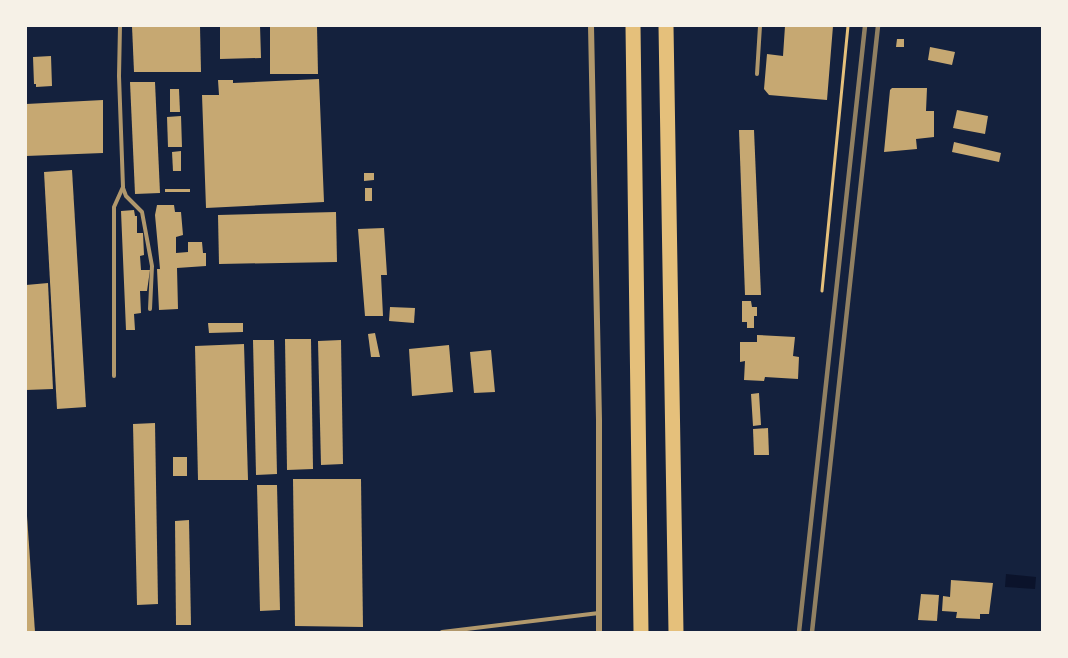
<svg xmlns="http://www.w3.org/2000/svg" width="1068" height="658" viewBox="0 0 1068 658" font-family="'Roboto Condensed',sans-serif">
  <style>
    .water { fill: #0b132b }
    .building { fill: #c6a872 }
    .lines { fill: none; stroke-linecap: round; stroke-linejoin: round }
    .path { stroke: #e5c07b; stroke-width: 3 }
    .service { stroke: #b1986c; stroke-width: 4 }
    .minor { stroke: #b1986c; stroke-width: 6 }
    .motorway { stroke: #e5c07b; stroke-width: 15 }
    .rail { stroke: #918062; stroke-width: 4.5 }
  </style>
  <rect width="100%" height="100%" fill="#14213d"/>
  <path class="water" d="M1006 574 1036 577 1035 589 1005 587Z"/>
  <g class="building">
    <path d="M132 26H200L201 72H134Z"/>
    <path d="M220 26H260L261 58 220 59Z"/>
    <path d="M270 26H317L318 74H270Z"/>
    <path d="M785 26H833L827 100 769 95 764 89 767 54 783 56Z"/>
    <path d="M897 39H904V47H896Z"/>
    <path d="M930 47 955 52 952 65 928 60Z"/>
    <path d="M51 56 52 86 36 87V84H34L33 57Z"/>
    <path d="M319 79 324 202 206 208 202 95H219L218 80H233V83Z"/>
    <path d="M130 82H155L160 193 135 194Z"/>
    <path d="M892 88H927L926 111H934V137L916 139 917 149 884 152 890 90Z"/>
    <path d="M170 89H179L180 112H170Z"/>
    <path d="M103 100V153L26 156V104Z"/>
    <path d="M957 110 988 116 985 134 953 128Z"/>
    <path d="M181 116 182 147H168L167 117Z"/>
    <path d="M739 130H754L761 295H745Z"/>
    <path d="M954 142 1001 153 999 162 952 152Z"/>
    <path d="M181 151V171H173L172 152Z"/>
    <path d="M72 170 86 407 57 409 44 172Z"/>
    <path d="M364 173H374V180L364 181Z"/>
    <rect x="365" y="188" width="7" height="13"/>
    <rect x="165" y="189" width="25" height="3"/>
    <path d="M157 205H174L175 212H181L183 235 176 237V253L188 252V242H202L203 253H206V266L177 268 178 309 159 310 157 269H160L155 215Z"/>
    <path d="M134 210 135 216H137V233H143L144 255 140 256 141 270H150L147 291H140L141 313 134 314 135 330H126L121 211Z"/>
    <path d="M336 212 337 262 219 264 218 215Z"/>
    <path d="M384 228 387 275H381L383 316H365L358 229Z"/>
    <path d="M48 283 53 389 26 390V285Z"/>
    <path d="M742 301H751L752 307H757V316H754V328H747V322H742Z"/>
    <path d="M390 307 415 308 414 323 389 321Z"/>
    <path d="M208 323H243V332L209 333Z"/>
    <path d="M375 333 380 357H371L368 334Z"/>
    <path d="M757 335 795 337 793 356 799 357 798 379 765 377 764 381 744 380 745 361 740 362V342H757Z"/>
    <path d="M285 339H311L313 469 287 470Z"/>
    <path d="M253 340H274L277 474 256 475Z"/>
    <path d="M341 340 343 464 321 465 318 341Z"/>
    <path d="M244 344 248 480H198L195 346Z"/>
    <path d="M449 345 453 392 412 396 409 349Z"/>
    <path d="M491 350 495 392 474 393 470 352Z"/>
    <path d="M759 393 761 425 753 426 751 394Z"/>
    <path d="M155 423 158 604 137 605 133 424Z"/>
    <path d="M768 428 769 455H754L753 429Z"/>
    <rect x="173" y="457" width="14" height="19"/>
    <path d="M293 479H361L363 627 295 626Z"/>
    <path d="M257 485H277L280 610 260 611Z"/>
    <path d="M26 516H27L35 632H26Z"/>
    <path d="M189 520 191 625H176L175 521Z"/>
    <path d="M951 580 993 583 989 614H980V619L956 618 957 612 942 611 943 596 950 597Z"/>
    <path d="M921 594 939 595 937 621 918 620Z"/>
  </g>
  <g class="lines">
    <path class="path" d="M822 291 848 26"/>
    <g class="service">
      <path d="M757 74 760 26"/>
      <path d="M123 188 126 196 142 212 152 266 150 309"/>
      <path d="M114 376V207L123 187 119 76 120 26"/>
      <path d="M442 632 599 613"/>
    </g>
    <path class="minor" d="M591 26 599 420V632"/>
    <g class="motorway">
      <path d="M633 26 641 632"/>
      <path d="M666 26 676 632"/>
    </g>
    <g class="rail">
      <path d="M799 632 865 26"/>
      <path d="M812 632 878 26"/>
    </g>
  </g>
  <rect width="1068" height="658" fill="none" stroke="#f6f1e7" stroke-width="54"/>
</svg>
